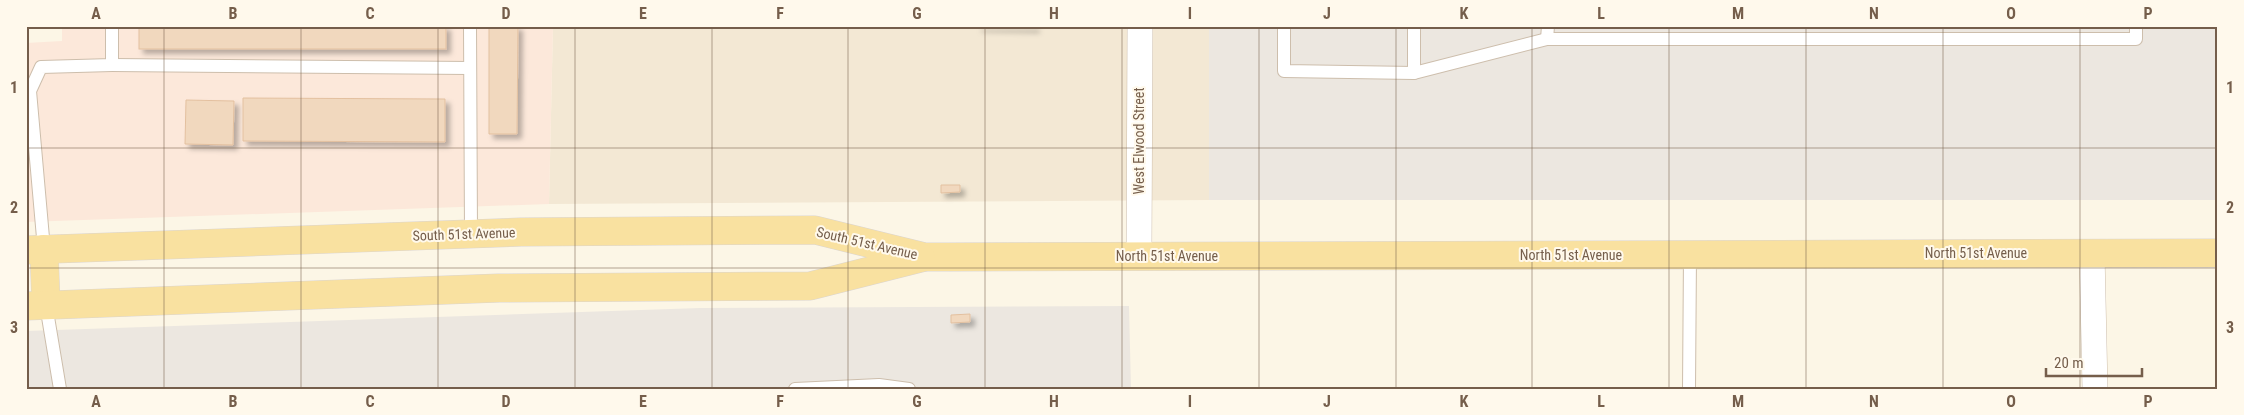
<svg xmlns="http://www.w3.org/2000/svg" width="2244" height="415" viewBox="0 0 2244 415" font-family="'Roboto Condensed',sans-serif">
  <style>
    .residential { fill: #f3e8d4 }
    .commercial { fill: #fce8da }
    .industrial { fill: #ece7e0 }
    .building { fill: #f1d8be; stroke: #e3c09f; filter: url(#shadow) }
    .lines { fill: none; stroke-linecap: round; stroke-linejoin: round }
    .service-casing { stroke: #cdbeac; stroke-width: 14 }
    .minor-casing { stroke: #cdbeac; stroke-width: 26 }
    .primary-casing { stroke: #dbd5d0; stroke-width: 29 }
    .service { stroke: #fff; stroke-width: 12 }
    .minor { stroke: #fff; stroke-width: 25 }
    .primary { stroke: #f9e1a0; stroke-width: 28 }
    .grid { fill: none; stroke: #755e4b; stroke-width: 1; stroke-opacity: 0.55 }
    .labels { text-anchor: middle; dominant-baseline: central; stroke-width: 4; stroke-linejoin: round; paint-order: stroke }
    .street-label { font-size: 14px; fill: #755e4b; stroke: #fff9ec }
    .neatline { fill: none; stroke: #755e4b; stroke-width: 2 }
    .grid-label { font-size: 16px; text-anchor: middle; font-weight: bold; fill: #755e4b }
  </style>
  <defs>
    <filter id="shadow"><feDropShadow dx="4.5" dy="4.5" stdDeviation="2.5" flood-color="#0004"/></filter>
  </defs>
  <rect width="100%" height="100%" fill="#fcf6e6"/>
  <path class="residential" d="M553 26H1209V200L549 204Z"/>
  <path class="commercial" d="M62 26H553L549 204 26 222V43L62 41Z"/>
  <g class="industrial">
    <rect x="1209" y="26" width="1009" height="174"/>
    <path d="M1129 306 1131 389H26V331L700 308Z"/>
  </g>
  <g class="building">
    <rect x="139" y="26" width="307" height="23"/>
    <path d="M489 26H518L517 134H489Z"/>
    <path d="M977 26H1035V28L977 27Z"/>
    <path d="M243 98 445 99V142L243 141Z"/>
    <path d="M186 100 234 101 233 145 185 144Z"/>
    <path d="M941 185H960V192L941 193Z"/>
    <path d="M970 314V322L951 323V315Z"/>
  </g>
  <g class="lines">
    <defs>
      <g id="service">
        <path d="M470 26 471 234"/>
        <path d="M1284 26V71L1414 73"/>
        <path d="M1414 26V73L1547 39"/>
        <path d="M1548 26 1547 39H2136V26"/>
        <path d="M112 65 470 68"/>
        <path d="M44 249 30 91 41 67 112 65V26"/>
        <path d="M46 305 60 389"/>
        <path d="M795 389 879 385 909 389"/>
        <path d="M1689 389 1690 255"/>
      </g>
      <g id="minor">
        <path d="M2092 253 2095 389"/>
        <path d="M1139 256 1140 26"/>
      </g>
      <g id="primary">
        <path d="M44 249 46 305"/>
        <path d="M26 250 521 232 815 230 925 257H948L2218 253"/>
        <path d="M26 306 499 288 810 286 921 258"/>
      </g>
    </defs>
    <use href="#service" class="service-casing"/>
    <use href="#minor" class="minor-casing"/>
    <use href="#primary" class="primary-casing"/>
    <use href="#service" class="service"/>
    <use href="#minor" class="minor"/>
    <use href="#primary" class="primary"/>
  </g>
  <path class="grid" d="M164 26V389M301 26V389M438 26V389M575 26V389M712 26V389M848 26V389M985 26V389M1122 26V389M1259 26V389M1396 26V389M1532 26V389M1669 26V389M1806 26V389M1943 26V389M2080 26V389M26 148H2218M26 268H2218"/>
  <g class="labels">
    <g class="street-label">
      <text transform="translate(1139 141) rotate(-90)">West Elwood Street</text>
      <text transform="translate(464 234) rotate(-2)">South 51st Avenue</text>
      <text transform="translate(867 243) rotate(13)">South 51st Avenue</text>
      <text x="1976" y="253">North 51st Avenue</text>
      <text x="1571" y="255">North 51st Avenue</text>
      <text x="1167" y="256">North 51st Avenue</text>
    </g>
  </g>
  <rect width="2244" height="415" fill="none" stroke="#fff9ec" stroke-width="55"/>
  <path d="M2046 368v8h96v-8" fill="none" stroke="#755e4b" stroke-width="2.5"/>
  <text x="2054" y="368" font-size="15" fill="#755e4b" stroke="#fff9ec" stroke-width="4" paint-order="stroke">20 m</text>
  <rect x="28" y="28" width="2188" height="360" class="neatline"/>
  <g class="grid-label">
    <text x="96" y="19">A</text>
    <text x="233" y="19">B</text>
    <text x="370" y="19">C</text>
    <text x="506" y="19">D</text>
    <text x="643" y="19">E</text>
    <text x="780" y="19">F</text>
    <text x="917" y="19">G</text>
    <text x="1054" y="19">H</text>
    <text x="1190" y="19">I</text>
    <text x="1327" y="19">J</text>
    <text x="1464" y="19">K</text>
    <text x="1601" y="19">L</text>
    <text x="1738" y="19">M</text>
    <text x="1874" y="19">N</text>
    <text x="2011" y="19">O</text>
    <text x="2148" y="19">P</text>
    <text x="14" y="93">1</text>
    <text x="2230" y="93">1</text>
    <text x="14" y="213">2</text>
    <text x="2230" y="213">2</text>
    <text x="14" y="333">3</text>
    <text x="2230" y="333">3</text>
    <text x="96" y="407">A</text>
    <text x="233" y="407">B</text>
    <text x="370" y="407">C</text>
    <text x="506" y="407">D</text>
    <text x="643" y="407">E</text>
    <text x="780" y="407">F</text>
    <text x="917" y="407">G</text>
    <text x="1054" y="407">H</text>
    <text x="1190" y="407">I</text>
    <text x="1327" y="407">J</text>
    <text x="1464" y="407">K</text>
    <text x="1601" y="407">L</text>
    <text x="1738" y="407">M</text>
    <text x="1874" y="407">N</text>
    <text x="2011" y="407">O</text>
    <text x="2148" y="407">P</text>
  </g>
</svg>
